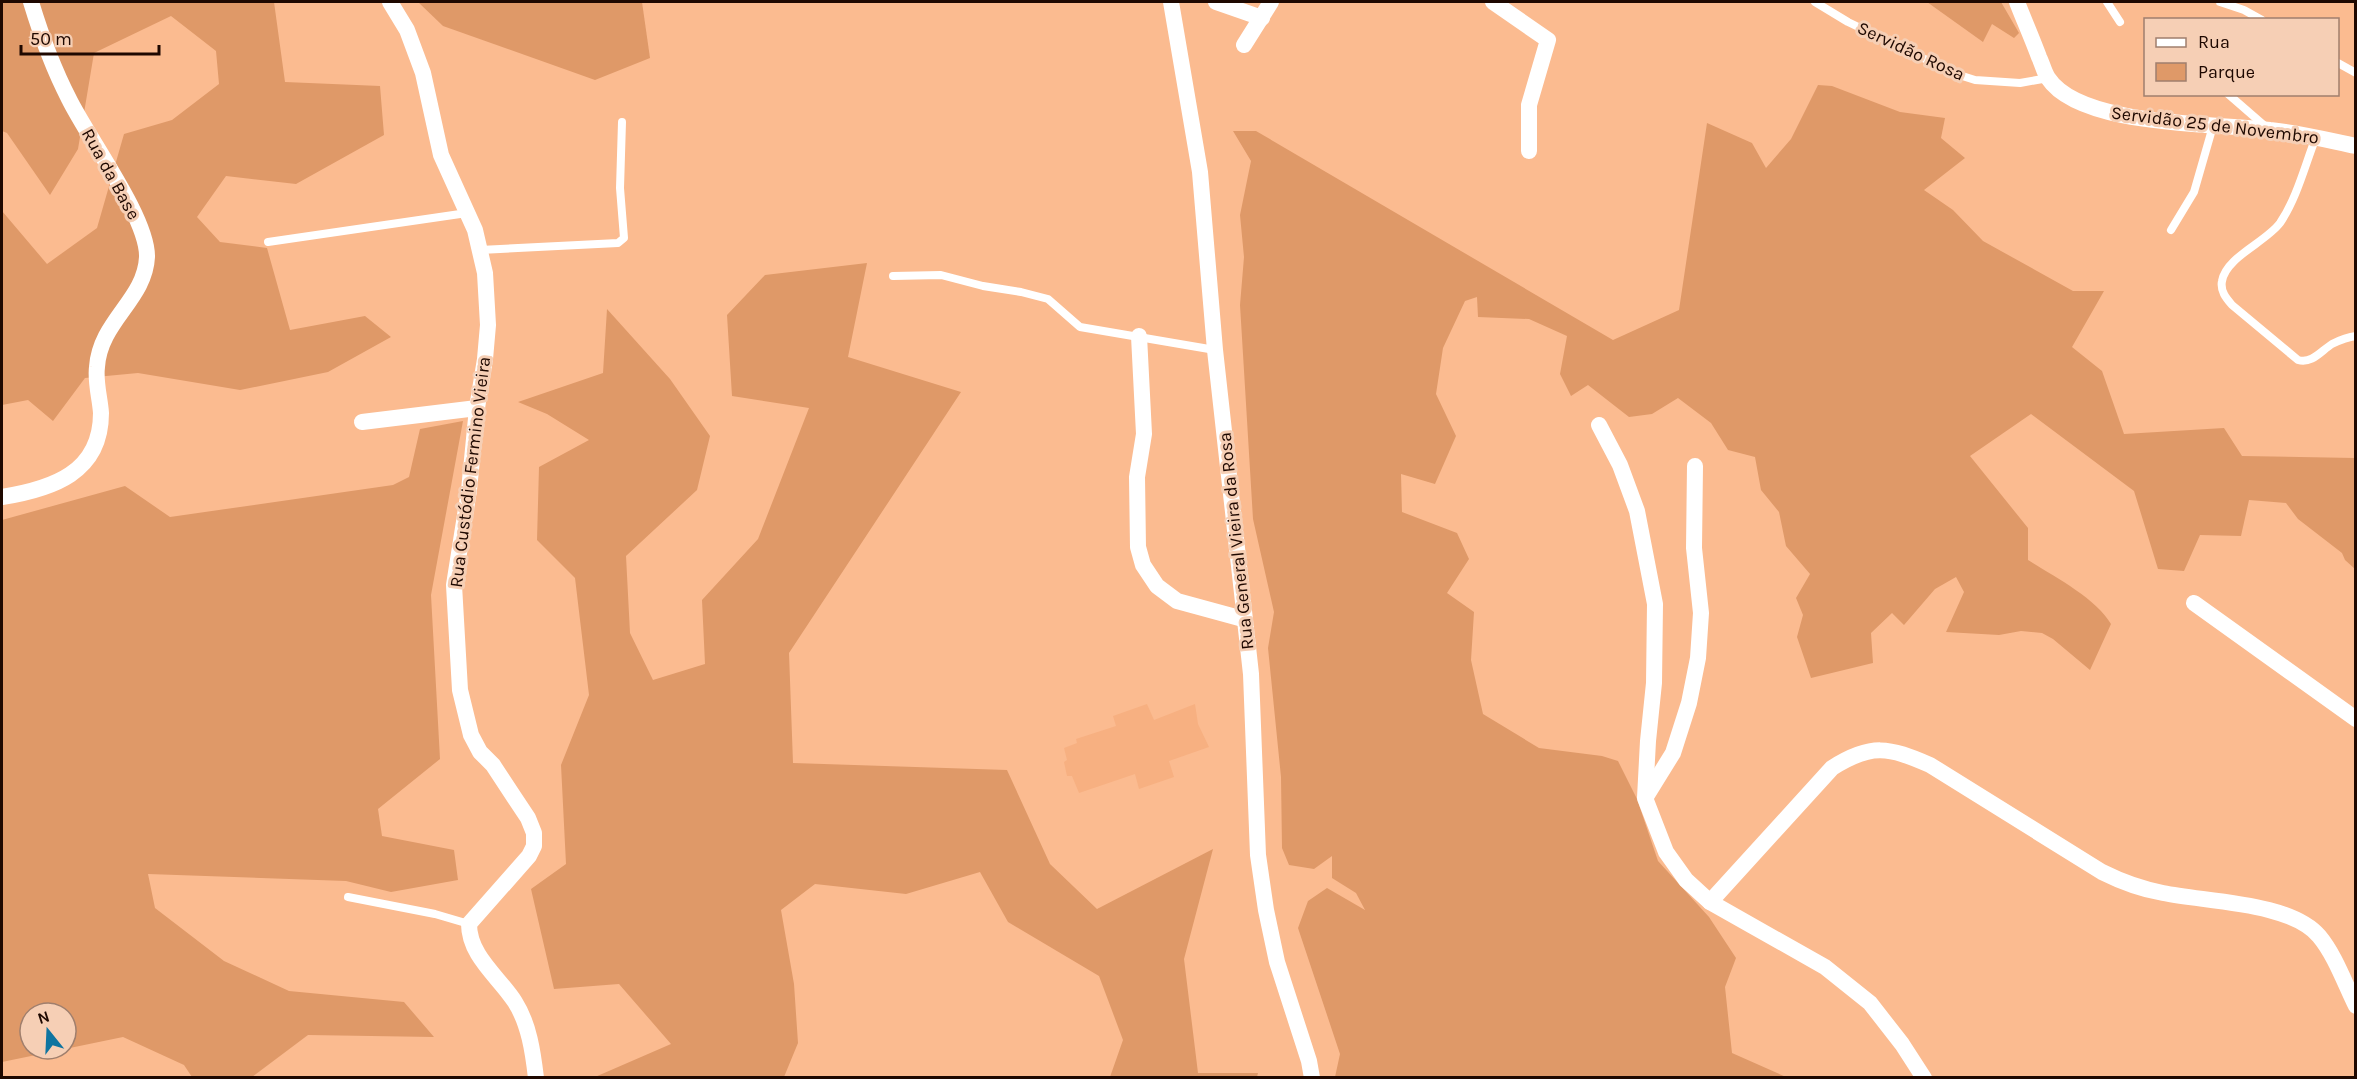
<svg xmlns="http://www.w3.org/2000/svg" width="2357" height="1079" viewBox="0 0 2357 1079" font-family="Karla,sans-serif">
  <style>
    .built { fill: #f7b081 }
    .green { fill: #df9968; fill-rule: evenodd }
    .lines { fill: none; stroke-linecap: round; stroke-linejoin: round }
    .lane { stroke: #fff; stroke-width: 8 }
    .street { stroke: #fff; stroke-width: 16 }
    .labels { text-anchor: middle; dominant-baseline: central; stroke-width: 6; stroke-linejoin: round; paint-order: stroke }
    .street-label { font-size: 18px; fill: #1e0800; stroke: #f6cfb5 }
  </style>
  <rect width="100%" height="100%" fill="#fbbb90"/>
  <path class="built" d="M1147 704 1154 720 1195 704 1198 724 1209 747 1169 761 1174 777 1139 789 1135 774 1079 793 1072 776H1067L1064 762 1067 760 1064 748 1077 743 1076 739 1116 726 1113 716Z"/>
  <g class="green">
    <path d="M2 2H274L285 82 380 86 384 135 296 184 226 176 197 217 220 242 267 248 290 330 365 316 391 337 328 372 240 390 138 373 85 378 53 421 28 400 2 405V211L47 264 97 228 124 134 172 120 219 84 216 51 171 16 94 53 78 149 50 195 7 133 2 131Z"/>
    <path d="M418 2H642L650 58 595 80 443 26Z"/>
    <path d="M1927 2H2001L2019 33 2014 38 1992 24 1983 42Z"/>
    <path d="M1818 85 1832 86 1900 112 1945 118 1941 138 1965 158 1924 190 1953 210 1983 241 2073 291H2104L2072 347 2102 371 2124 434 2224 428 2242 456 2355 458V569L2345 560 2342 553 2298 519 2286 503 2249 500 2241 536 2200 535 2184 571 2158 569 2134 491 2031 414 1970 456 2028 528V560C2053 576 2096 598 2111 624L2090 670 2053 639 2042 633 2021 631 1999 635 1946 632 1964 592 1956 577 1935 589 1904 625 1892 613 1871 633 1873 663 1811 678 1797 637 1803 615 1796 598 1810 574 1786 546 1779 512 1761 490 1755 457 1728 450 1711 423 1678 398 1652 414 1629 417 1588 385 1571 396 1560 374 1567 336 1529 319 1478 317 1477 297 1465 301 1443 348 1436 394 1456 436 1435 484 1401 474 1402 512 1457 533 1469 559 1447 593 1474 612 1471 660 1483 714 1539 748 1602 756 1618 761 1637 799 1658 861 1709 917 1736 958 1725 987 1732 1053 1786 1077H1335L1340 1054 1298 928 1308 901 1327 888 1365 910 1356 893 1332 878V856L1314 869 1289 865 1282 848 1281 777 1268 648 1274 612 1253 519 1240 305 1244 257 1240 215 1251 161 1233 131H1256L1613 340 1679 310 1707 123 1752 143 1766 168 1791 139Z"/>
    <path d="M867 263 848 357 961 392 789 653 793 763 1007 770 1050 864 1097 909 1213 849 1184 959 1198 1073H1258L1257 1077H1110L1123 1040 1099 976 1008 922 980 872 906 894 815 884 781 910 794 984 798 1043 784 1077H595L671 1044 619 984 554 989 531 889 566 864 561 765 589 695 575 578 537 540 539 467 589 440 547 414 518 402 603 373 607 309 670 379 710 436 697 490 626 556 630 633 653 680 705 664 702 600 758 539 809 408 732 396 727 315 765 275Z"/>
    <path d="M463 421 431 595 440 759 378 809 382 836 454 850 458 880 391 892 346 881 148 874 155 908 224 961 289 991 404 1002 434 1037 308 1035 252 1077H192L184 1065 123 1037 2 1062V520L125 486 170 517 393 485 409 477 420 429ZM30 1013H66V1049H30Z"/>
  </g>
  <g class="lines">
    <g class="lane">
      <path d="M1815 2 1848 22 1956 74 1975 80 2020 83 2048 78"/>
      <path d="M2107 2 2120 22"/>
      <path d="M2220 2 2244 10 2262 20"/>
      <path d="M2338 63 2356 73"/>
      <path d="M2228 94 2266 127"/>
      <path d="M2316 137C2305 165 2297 198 2280 223 2266 242 2226 257 2222 281 2220 291 2226 298 2232 305L2298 360C2312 364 2321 351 2332 344 2340 340 2347 337 2356 336"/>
      <path d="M2171 230 2194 192 2213 126"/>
      <path d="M268 242 467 213"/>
      <path d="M480 250 618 243 624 238 620 188 622 122"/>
      <path d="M893 276 941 275 983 286 1021 292 1048 299 1080 327 1215 350"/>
      <path d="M348 897 435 914 469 924"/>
    </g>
    <g class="street">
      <path d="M390 2 407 30 423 73 441 155 475 230 485 273 488 325 485 359 477 408 469 490 454 585 460 690 471 735 480 752 493 765 514 797 528 818 534 833V846L529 856 469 924C469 956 499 977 515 1002 529 1024 533 1052 536 1078"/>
      <path d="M1171 2 1200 172 1215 350 1251 674 1258 855 1266 910 1277 962 1309 1061 1312 1078"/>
      <path d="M1216 2 1262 18"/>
      <path d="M1493 2 1548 40 1529 105V151"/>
      <path d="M2017 2C2024 20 2032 38 2039 57 2042 63 2044 72 2048 78 2080 127 2216 123 2270 130 2299 133 2327 140 2356 146"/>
      <path d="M1244 45 1271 2"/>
      <path d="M1139 336 1144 434 1137 477 1138 547 1143 565 1157 586 1177 601 1243 619"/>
      <path d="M362 422 477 408"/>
      <path d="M1599 425 1620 465 1637 511 1655 604 1654 683 1648 741 1645 798 1666 852 1686 880 1710 902 1825 967 1870 1003 1902 1044 1924 1078"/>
      <path d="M2 497C52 489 101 473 101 413 100 398 95 382 97 367 100 321 145 300 147 257 148 218 88 138 69 99 53 68 41 35 31 2"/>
      <path d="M2194 603 2356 719"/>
      <path d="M1647 795 1673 753 1689 703 1698 658 1701 613 1694 548 1695 466"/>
      <path d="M1710 902 1832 768C1871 743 1889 747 1930 765L2102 872C2122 882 2141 889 2163 893 2207 902 2290 902 2319 936 2335 955 2345 984 2356 1006"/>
    </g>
  </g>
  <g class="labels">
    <g class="street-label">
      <text transform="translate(1911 51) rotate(25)">Servidão Rosa</text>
      <text transform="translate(2215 125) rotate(7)">Servidão 25 de Novembro</text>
      <text transform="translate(111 174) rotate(61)">Rua da Base</text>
      <text transform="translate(470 472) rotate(-83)">Rua Custódio Fermino Vieira</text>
      <text transform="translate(1236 541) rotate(-96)">Rua General Vieira da Rosa</text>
    </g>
  </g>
  <rect width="2357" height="1079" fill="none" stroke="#1e0800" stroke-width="6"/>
  <rect x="2144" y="18" width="195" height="78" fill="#f6cfb5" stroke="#a07f6d" stroke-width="1.5"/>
  <rect x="2156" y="38" width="30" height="9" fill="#ffffff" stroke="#a07f6d" stroke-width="1.5"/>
  <text x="2198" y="48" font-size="18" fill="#1e0800">Rua</text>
  <rect x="2156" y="63" width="30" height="18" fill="#df9968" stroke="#a07f6d" stroke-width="1.5"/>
  <text x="2198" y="78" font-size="18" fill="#1e0800">Parque</text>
  <g transform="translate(48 1031) rotate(342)"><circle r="28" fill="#f6cfb5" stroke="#a07f6d" stroke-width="1.5"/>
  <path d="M0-4.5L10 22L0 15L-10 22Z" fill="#0e74a0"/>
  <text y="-9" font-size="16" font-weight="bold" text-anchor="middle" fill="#1e0800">N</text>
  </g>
  <path d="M21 45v9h138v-9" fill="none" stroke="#1e0800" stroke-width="3"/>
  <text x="30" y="45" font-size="18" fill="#1e0800" stroke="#f6cfb5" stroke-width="4.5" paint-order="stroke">50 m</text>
</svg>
